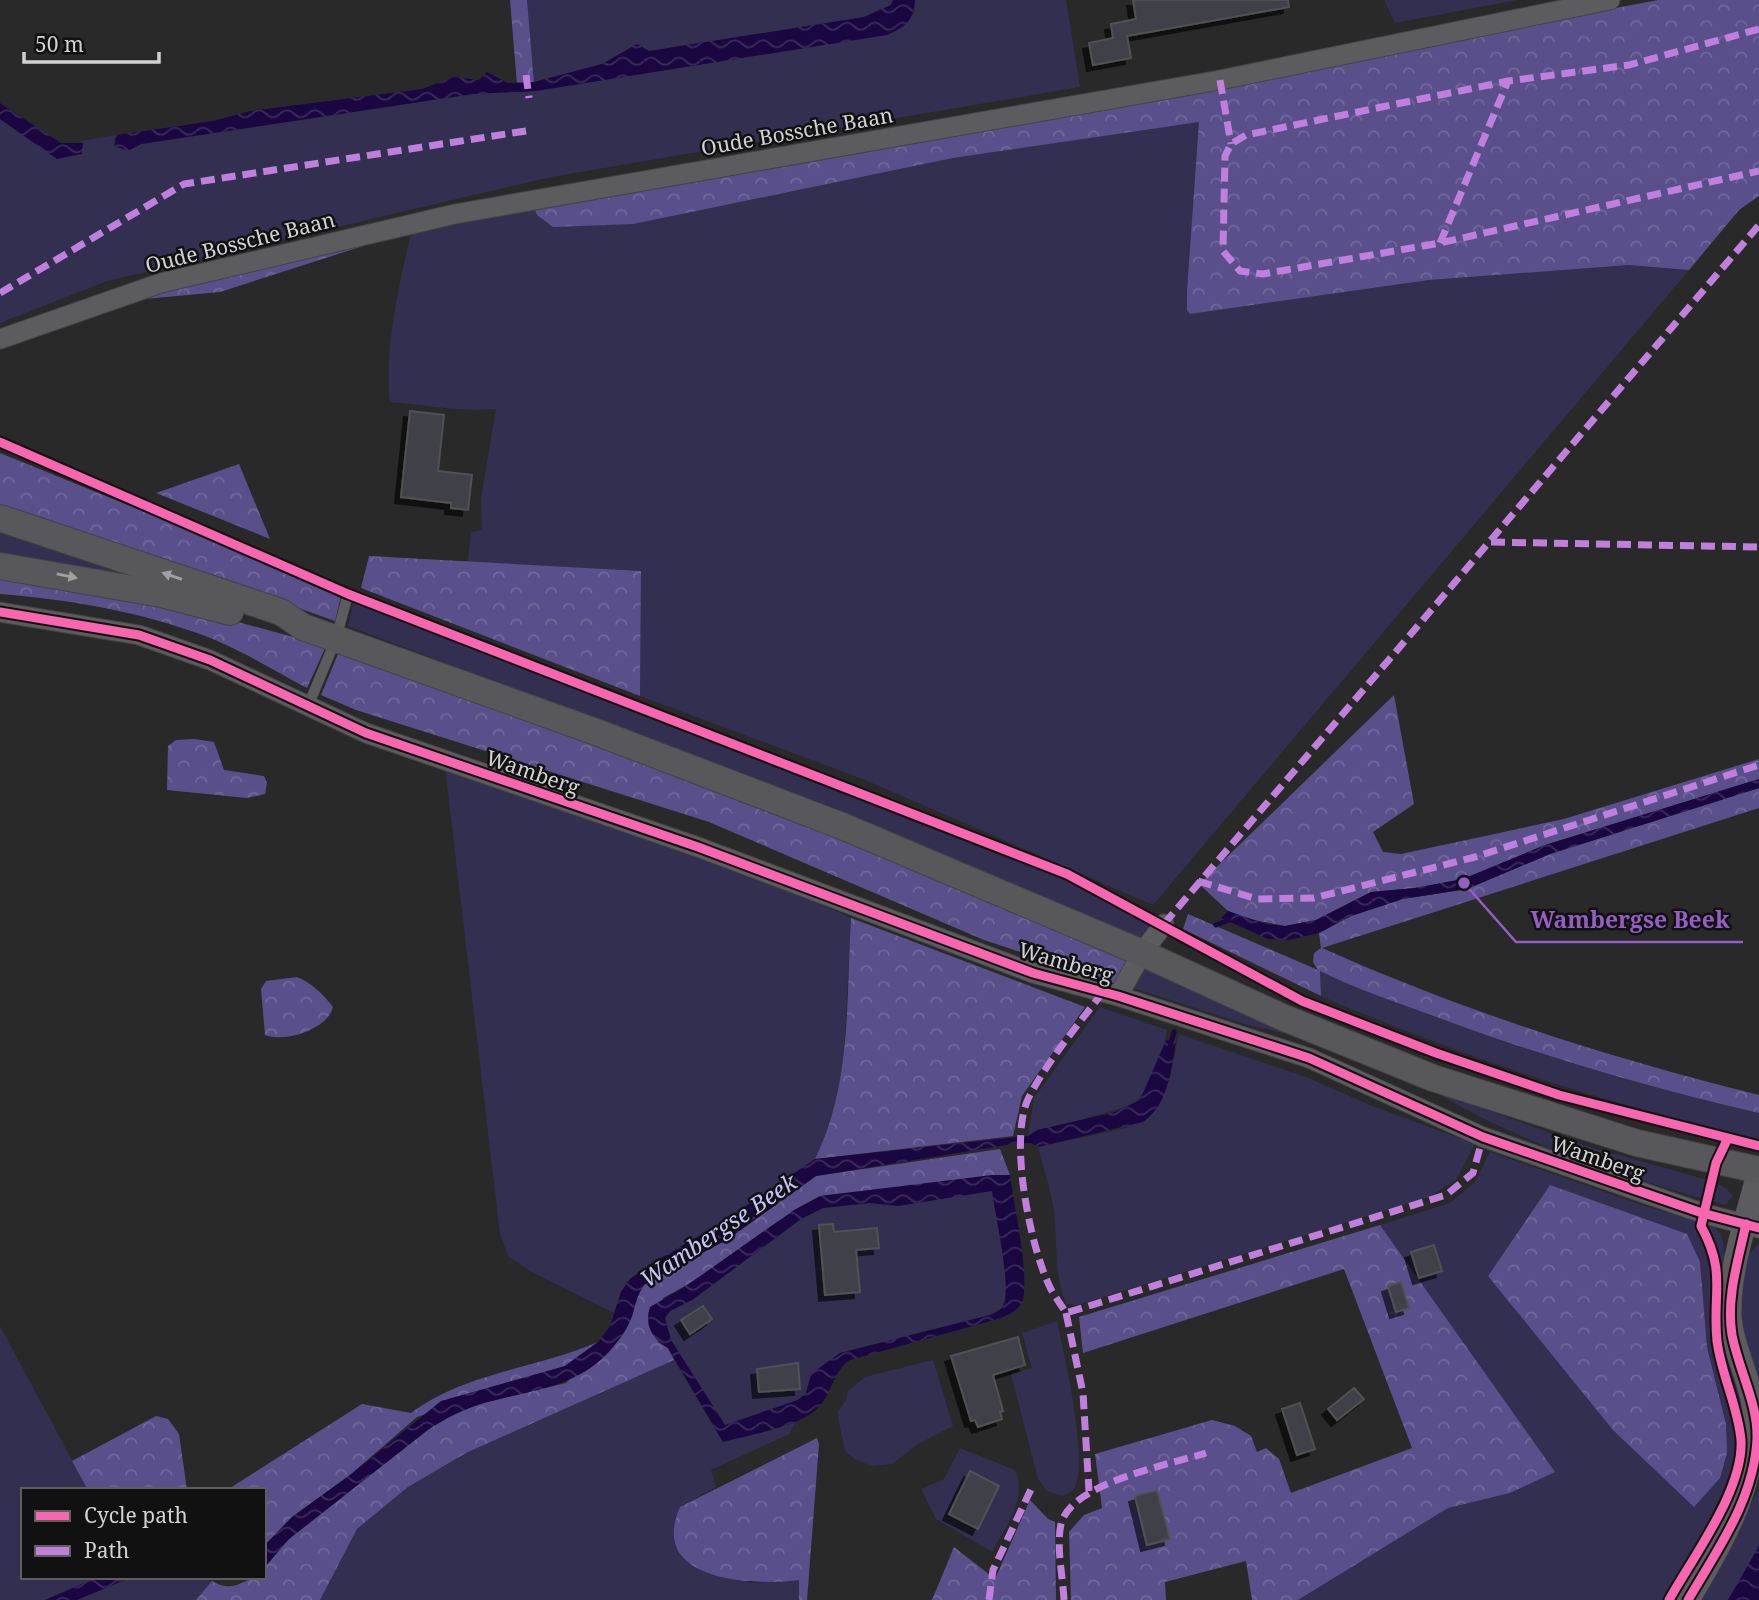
<svg xmlns="http://www.w3.org/2000/svg" width="1759" height="1600" viewBox="0 0 1759 1600" font-family="'Noto Serif',serif">
  <style>
    .grass { fill: #332f51; fill-rule: evenodd }
    .forest { fill: url(#forest-crowns) }
    .water { fill: url(#water-waves); fill-rule: evenodd }
    .lines { fill: none; stroke-linecap: round; stroke-linejoin: round }
    .stream { stroke: #1a0741; stroke-width: 5 }
    .building { fill: #413f4a; stroke: #515152; stroke-width: 2; filter: url(#shadow) }
    .service-casing { stroke: #444445; stroke-width: 11 }
    .minor-casing { stroke: #444445; stroke-width: 21 }
    .tertiary-casing { stroke: #444445; stroke-width: 24 }
    .secondary-casing { stroke: #444445; stroke-width: 28 }
    .service { stroke: #5c5b5d; stroke-width: 10 }
    .minor { stroke: #5c5b5d; stroke-width: 19 }
    .tertiary { stroke: #5c5b5d; stroke-width: 23 }
    .secondary { stroke: #58585a; stroke-width: 26 }
    .quiet { stroke: #c07fdc; stroke-width: 7; stroke-dasharray: 14 7; stroke-linecap: butt }
    .cycleway-casing { stroke: #111112; stroke-width: 13 }
    .cycleway { stroke: #f766af; stroke-width: 9 }
    .oneway { fill: #a1a1a3 }
    .labels { text-anchor: middle; dominant-baseline: central; stroke-width: 5; stroke-linejoin: round; paint-order: stroke }
    .street-label { font-size: 21px; fill: #d2d2d4; stroke: #111112 }
    .water-label { font-size: 23px; font-style: italic; fill: #c8c3fe; stroke: #111112 }
    .leader { fill: none; stroke: #955ec5; stroke-width: 2.5 }
    .callout-dot { fill: #955ec5; stroke: #111112; stroke-width: 2.5 }
    .callout-label { font-size: 23px; text-anchor: middle; font-weight: bold; fill: #955ec5; stroke: #111112; stroke-width: 5; stroke-linejoin: round; paint-order: stroke }
  </style>
  <defs>
    <pattern id="forest-crowns" width="20" height="18" patternUnits="userSpaceOnUse" patternTransform="scale(1.75)"><rect width="20" height="18" fill="#59508b"/><path d="M2 6a3 3 0 1 1 6 0M12 15a3 3 0 1 1 6 0" fill="none" stroke="#70689a"/></pattern>
    <pattern id="water-waves" width="16" height="10" patternUnits="userSpaceOnUse" patternTransform="scale(1.75)"><rect width="16" height="10" fill="#1a0741"/><path d="M0 5q4-4 8 0t8 0" fill="none" stroke="#3a2a5c"/></pattern>
    <filter id="shadow"><feDropShadow dx="-6" dy="6" stdDeviation="0" flood-color="#0009"/></filter>
  </defs>
  <rect width="100%" height="100%" fill="#29292a"/>
  <g class="grass">
    <path d="M527 0H893L891 5 864 17 649 51 637 44 602 64 534 82Z"/>
    <path d="M915 0H1066L1080 87 551 177 107 281 0 323V119L57 159 83 143 80 141 117 135 114 140 128 151 141 144 473 94 536 91 914 14Z"/>
    <path d="M1384 0H1517L1395 23Z"/>
    <path d="M1200 121 1187 290 1190 314 1429 280 1629 265 1689 270 1153 905 863 779 640 696 641 571 468 562 471 532 482 530 481 498 496 409C462 412 425 405 390 402 383 358 400 276 412 231L532 203 725 205 953 158Z"/>
    <path d="M0 524 164 579 162 589 0 561Z"/>
    <path d="M354 601 871 797 974 838 1142 914 1148 922 1149 933 1140 938 833 810 348 626Z"/>
    <path d="M445 767 772 881 851 918 843 1075 831 1127 815 1159 718 1225 652 1263 630 1279 621 1292 614 1313 532 1272 508 1256 500 1234Z"/>
    <path d="M1144 969 1304 1038 1248 1025 1133 988Z"/>
    <path d="M1320 970C1358 989 1398 1003 1438 1018 1543 1057 1650 1088 1759 1113V1139C1608 1105 1462 1057 1321 996Z"/>
    <path d="M1100 1007 1167 1030C1164 1053 1151 1093 1131 1105L1028 1136 1034 1098Z"/>
    <path d="M1179 1034 1306 1077 1370 1105 1475 1144 1456 1180 1429 1197 1077 1305 1066 1304C1055 1275 1057 1252 1055 1222 1054 1198 1044 1171 1038 1147L1127 1128 1169 1082Z"/>
    <path d="M1434 1091 1586 1146 1712 1181 1727 1189 1733 1196 1725 1205C1625 1176 1524 1146 1434 1091Z"/>
    <path d="M1490 1152 1642 1205 1714 1227C1734 1243 1718 1276 1720 1298 1724 1336 1739 1374 1745 1412 1757 1479 1710 1543 1681 1600H1298L1448 1508 1510 1493 1554 1472 1380 1225 1450 1203 1475 1182ZM1550 1185 1700 1262 1707 1347 1726 1424 1488 1276Z"/>
    <path d="M992 1190C996 1220 1009 1273 1005 1300 1004 1309 997 1311 990 1315L840 1353 811 1374 806 1393 798 1400 725 1425 671 1340 665 1318 670 1311 692 1300 801 1219 823 1208 870 1203 898 1206Z"/>
    <path d="M1759 1244V1406L1742 1352 1739 1263Z"/>
    <path d="M1057 1321C1063 1349 1092 1472 1072 1491 1070 1493 1066 1494 1063 1496L1047 1491 1038 1479 1011 1374 1032 1368 1022 1333Z"/>
    <path d="M0 1326 88 1490H23V1577H98L45 1600H0Z"/>
    <path d="M674 1360 723 1442 797 1420 789 1434 711 1470 716 1487 680 1507 702 1571 751 1583 799 1580V1600H320L357 1529 408 1487 466 1453Z"/>
    <path d="M933 1360 953 1426 918 1444 892 1464 872 1466 856 1460 845 1451 837 1413 847 1399 848 1391 865 1377Z"/>
    <path d="M960 1448 1015 1470C1028 1499 1005 1527 992 1552L936 1519 921 1489 944 1479Z"/>
    <path d="M1759 1489V1546L1728 1600H1700Z"/>
    <path d="M132 1577H199L212 1581 196 1600H77Z"/>
  </g>
  <g class="forest">
    <path d="M510 0H527L534 82 517 84Z"/>
    <path d="M1658 0H1759V196L1739 210 1689 270 1629 265 1429 280 1190 314 1187 310V290L1199 122 953 158 633 224 553 227 537 215 532 203 1201 86Z"/>
    <path d="M394 236 220 292 134 300 257 265Z"/>
    <path d="M0 453 337 590 341 596 335 621 41 517 0 507Z"/>
    <path d="M239 464 270 539 156 493Z"/>
    <path d="M369 556 641 571 640 696 361 588Z"/>
    <path d="M0 571 132 593 326 646 307 688C269 668 232 644 191 631 131 610 63 599 0 594Z"/>
    <path d="M340 649 858 841 1127 961 1114 983 984 940 709 822 356 710 321 695Z"/>
    <path d="M1394 695 1414 804 1373 832 1383 852 1401 854 1564 819 1759 759V779L1545 845 1463 879 1415 888 1371 892 1316 920 1285 926 1249 919 1228 911 1199 884Z"/>
    <path d="M194 739 214 742 224 770 264 776 267 783 265 794 247 798 167 790 168 746 176 740Z"/>
    <path d="M1759 788V808L1322 948C1463 1011 1610 1058 1759 1095V1113C1650 1088 1544 1057 1439 1018 1399 1003 1358 990 1320 971L1321 996 1183 929 1188 914 1318 970 1313 962 1314 953 1321 948 1319 933 1351 916 1403 899 1467 889 1550 854Z"/>
    <path d="M851 918 1085 1007 1022 1096 1013 1136 815 1159C852 1085 846 1000 851 918Z"/>
    <path d="M297 977C312 983 323 994 333 1007 328 1029 285 1043 265 1035L261 989 266 981Z"/>
    <path d="M1000 1149 1010 1175 820 1196C765 1225 719 1270 663 1298L658 1342 668 1348 674 1360 466 1453 408 1487 357 1529 320 1600H196L212 1581C237 1595 241 1577 264 1577V1568L289 1539 429 1429 452 1415 479 1404 566 1383 632 1317 636 1296 645 1284 728 1239 816 1176Z"/>
    <path d="M1550 1185 1687 1234 1700 1262 1707 1347 1726 1424 1727 1453 1720 1478 1694 1507 1613 1430 1488 1276Z"/>
    <path d="M1380 1225 1555 1472 1510 1493 1448 1508 1298 1600H1252L1246 1561 1165 1582 1166 1600H1071L1069 1532 1084 1515 1102 1508 1095 1454 1212 1420 1235 1426 1251 1436 1257 1452 1266 1448 1279 1459 1291 1493 1412 1448 1344 1269 1083 1353 1079 1317Z"/>
    <path d="M598 1342 565 1366 417 1417 350 1475 292 1517 264 1546V1490H227L362 1404 411 1413C466 1372 536 1369 598 1342Z"/>
    <path d="M156 1416 168 1419 179 1434 187 1490H88L72 1461Z"/>
    <path d="M817 1438 819 1444 807 1600H799V1580C754 1586 647 1582 680 1507Z"/>
    <path d="M1030 1500 1048 1519 1055 1522 1056 1600H932L954 1547 995 1579Z"/>
  </g>
  <g class="water">
    <path d="M893 0H915C914 21 905 27 887 35L536 91 473 94 141 144 128 151 114 146 117 135 213 121 251 111 422 89 454 77 479 80 487 72 508 83 534 82 602 64 637 44 649 51 864 17 891 5Z"/>
    <path d="M0 103 61 143H83L82 154 57 159 0 119Z"/>
    <path d="M1759 779V788L1550 854 1467 889 1403 899 1351 916 1319 933 1289 940 1268 939 1221 918 1228 911 1266 924 1285 926 1316 920 1371 892 1415 888 1463 879 1545 845Z"/>
    <path d="M1166 1040 1176 1041C1171 1069 1169 1104 1143 1122L1038 1147 1031 1143 1013 1144 816 1176 728 1239 645 1284C636 1296 636 1305 631 1319 626 1332 616 1344 607 1354 572 1390 522 1391 478 1405 460 1411 445 1419 429 1429L289 1539 264 1568V1546L292 1517 350 1475 441 1401 565 1366 598 1342 610 1326 621 1292 630 1279 652 1263 718 1225 815 1159 1028 1136 1037 1130 1115 1112 1140 1100Z"/>
    <path d="M992 1175H1010C1013 1200 1032 1286 1021 1304 1016 1312 1006 1316 998 1319L850 1360C832 1372 832 1395 817 1409 798 1427 749 1435 723 1442L668 1348C652 1339 644 1325 650 1307L686 1286 794 1210 820 1196ZM992 1191C996 1220 1009 1273 1005 1300 1004 1309 997 1312 990 1315L840 1353 811 1374 806 1393 798 1400 725 1425 671 1340 665 1318 670 1311 692 1300 801 1219 823 1208 870 1203 898 1206Z"/>
    <path d="M1759 1546V1600H1728Z"/>
    <path d="M98 1577H132L77 1600H45Z"/>
  </g>
  <g class="lines">
    <g class="stream">
      <path d="M1216 925 1229 920"/>
      <path d="M1170 1046 1174 1032"/>
    </g>
  </g>
  <g class="building">
    <path d="M1133 0H1288L1289 7 1127 36 1131 58 1093 65 1089 43 1113 38 1111 24 1136 19Z"/>
    <path d="M410 411 444 415 438 471 472 475 468 510 451 508V503L401 497Z"/>
    <path d="M833 1224 834 1232 877 1228 879 1248 856 1250 860 1292 825 1295 819 1225Z"/>
    <path d="M1434 1245 1442 1271 1419 1278 1411 1252Z"/>
    <path d="M1401 1282 1409 1308 1396 1312 1388 1286Z"/>
    <path d="M703 1306 712 1319 690 1334 681 1320Z"/>
    <path d="M1018 1337 1025 1365 993 1375 1003 1411 1000 1412 1002 1419 978 1427 975 1420 971 1421 951 1356Z"/>
    <path d="M798 1363 800 1389 759 1392 757 1369Z"/>
    <path d="M1354 1388 1364 1399 1337 1420 1328 1409Z"/>
    <path d="M1300 1403 1315 1449 1297 1455 1282 1409Z"/>
    <path d="M970 1471 999 1486 978 1529 949 1514Z"/>
    <path d="M1157 1490 1170 1539 1147 1545 1135 1496Z"/>
  </g>
  <g class="lines">
    <defs>
      <path id="service" d="M308 706 336 639 348 594"/>
      <g id="minor">
        <path d="M0 339 161 283 455 214 1220 80 1610 0"/>
        <path d="M0 612 139 635 210 660 366 733 698 847 1033 973 1118 996 1309 1058 1483 1137 1702 1213 1759 1228"/>
        <path d="M1118 996 1142 953 1164 924"/>
      </g>
      <path id="tertiary" d="M1688 1600C1725 1536 1759 1482 1753 1404 1748 1374 1732 1347 1730 1316 1728 1269 1748 1216 1759 1170"/>
      <g id="secondary">
        <path d="M0 518 281 612 303 627 596 732 842 826 1142 953 1282 1017 1433 1078 1637 1143 1759 1170"/>
        <path d="M0 566 161 594 230 612"/>
      </g>
    </defs>
    <use href="#service" class="service-casing"/>
    <use href="#minor" class="minor-casing"/>
    <use href="#tertiary" class="tertiary-casing"/>
    <use href="#secondary" class="secondary-casing"/>
    <use href="#service" class="service"/>
    <use href="#minor" class="minor"/>
    <use href="#tertiary" class="tertiary"/>
    <use href="#secondary" class="secondary"/>
    <g class="quiet">
      <path d="M1759 29 1629 65 1508 81 1246 135 1231 144 1225 156 1223 251 1240 271 1263 274 1440 243 1759 171"/>
      <path d="M526 75 529 98"/>
      <path d="M1220 80 1231 144"/>
      <path d="M1440 243 1508 81"/>
      <path d="M0 293 184 184 532 130"/>
      <path d="M1491 542 1759 547"/>
      <path d="M1198 881 1257 899 1314 898 1475 857 1759 765"/>
      <path d="M1164 924 1759 225"/>
      <path d="M1103 992C1078 1025 1048 1060 1029 1097 1008 1137 1030 1245 1049 1285 1053 1295 1061 1304 1066 1313L1446 1195 1473 1173 1483 1137"/>
      <path d="M1066 1313 1083 1393 1089 1491"/>
      <path d="M989 1600 993 1570 1033 1485"/>
      <path d="M1064 1600C1063 1577 1056 1547 1061 1524 1071 1483 1168 1465 1206 1453"/>
    </g>
    <defs>
      <g id="cycleway">
        <path d="M0 442 348 594 1067 874 1302 1001 1436 1053 1559 1095 1759 1146"/>
        <path d="M0 612 139 635 210 660 366 733 698 847 1033 973 1118 996 1309 1058 1483 1137 1702 1213 1759 1228"/>
        <path d="M1669 1600C1693 1557 1744 1489 1741 1440 1738 1406 1721 1374 1717 1341 1712 1293 1727 1273 1701 1226L1716 1163 1727 1140"/>
        <path d="M1688 1600C1717 1550 1754 1500 1757 1439 1758 1403 1739 1371 1732 1335 1726 1298 1738 1261 1746 1224"/>
      </g>
    </defs>
    <use href="#cycleway" class="cycleway-casing"/>
    <use href="#cycleway" class="cycleway"/>
  </g>
  <defs><path id="oneway-solid" d="M-6-.8H1V-3.2L6.5 0L1 3.2V.8H-6Z" transform="scale(1.75)"/></defs>
  <g class="oneway">
    <use href="#oneway-solid" transform="translate(67 576) rotate(11)"/>
    <use href="#oneway-solid" transform="translate(172 576) rotate(-161)"/>
  </g>
  <g class="labels">
    <g class="street-label">
      <text transform="translate(797 131) rotate(-10)">Oude Bossche Baan</text>
      <text transform="translate(240 242) rotate(-14)">Oude Bossche Baan</text>
      <text transform="translate(533 772) rotate(19)">Wamberg</text>
      <text transform="translate(1066 962) rotate(16)">Wamberg</text>
      <text transform="translate(1598 1158) rotate(19)">Wamberg</text>
    </g>
    <g class="water-label">
      <text transform="translate(718 1230) rotate(-34)">Wambergse Beek</text>
    </g>
  </g>
  <path class="leader" d="M1464 883L1516 942H1743"/>
  <circle class="callout-dot" cx="1464" cy="883" r="7"/>
  <g class="callout-label">
    <text x="1630" y="928">Wambergse Beek</text>
  </g>
  <rect x="21" y="1488" width="245" height="91" fill="#111112" stroke="#5e5e60" stroke-width="2"/>
  <rect x="35" y="1511" width="35" height="10" fill="#f766af" stroke="#5e5e60" stroke-width="2"/>
  <text x="84" y="1523" font-size="21" fill="#d2d2d4">Cycle path</text>
  <rect x="35" y="1546" width="35" height="10" fill="#c07fdc" stroke="#5e5e60" stroke-width="2"/>
  <text x="84" y="1558" font-size="21" fill="#d2d2d4">Path</text>
  <path d="M24 52v10h135v-10" fill="none" stroke="#d2d2d4" stroke-width="3.5"/>
  <text x="35" y="52" font-size="21" fill="#d2d2d4" stroke="#111112" stroke-width="5" paint-order="stroke">50 m</text>
</svg>
